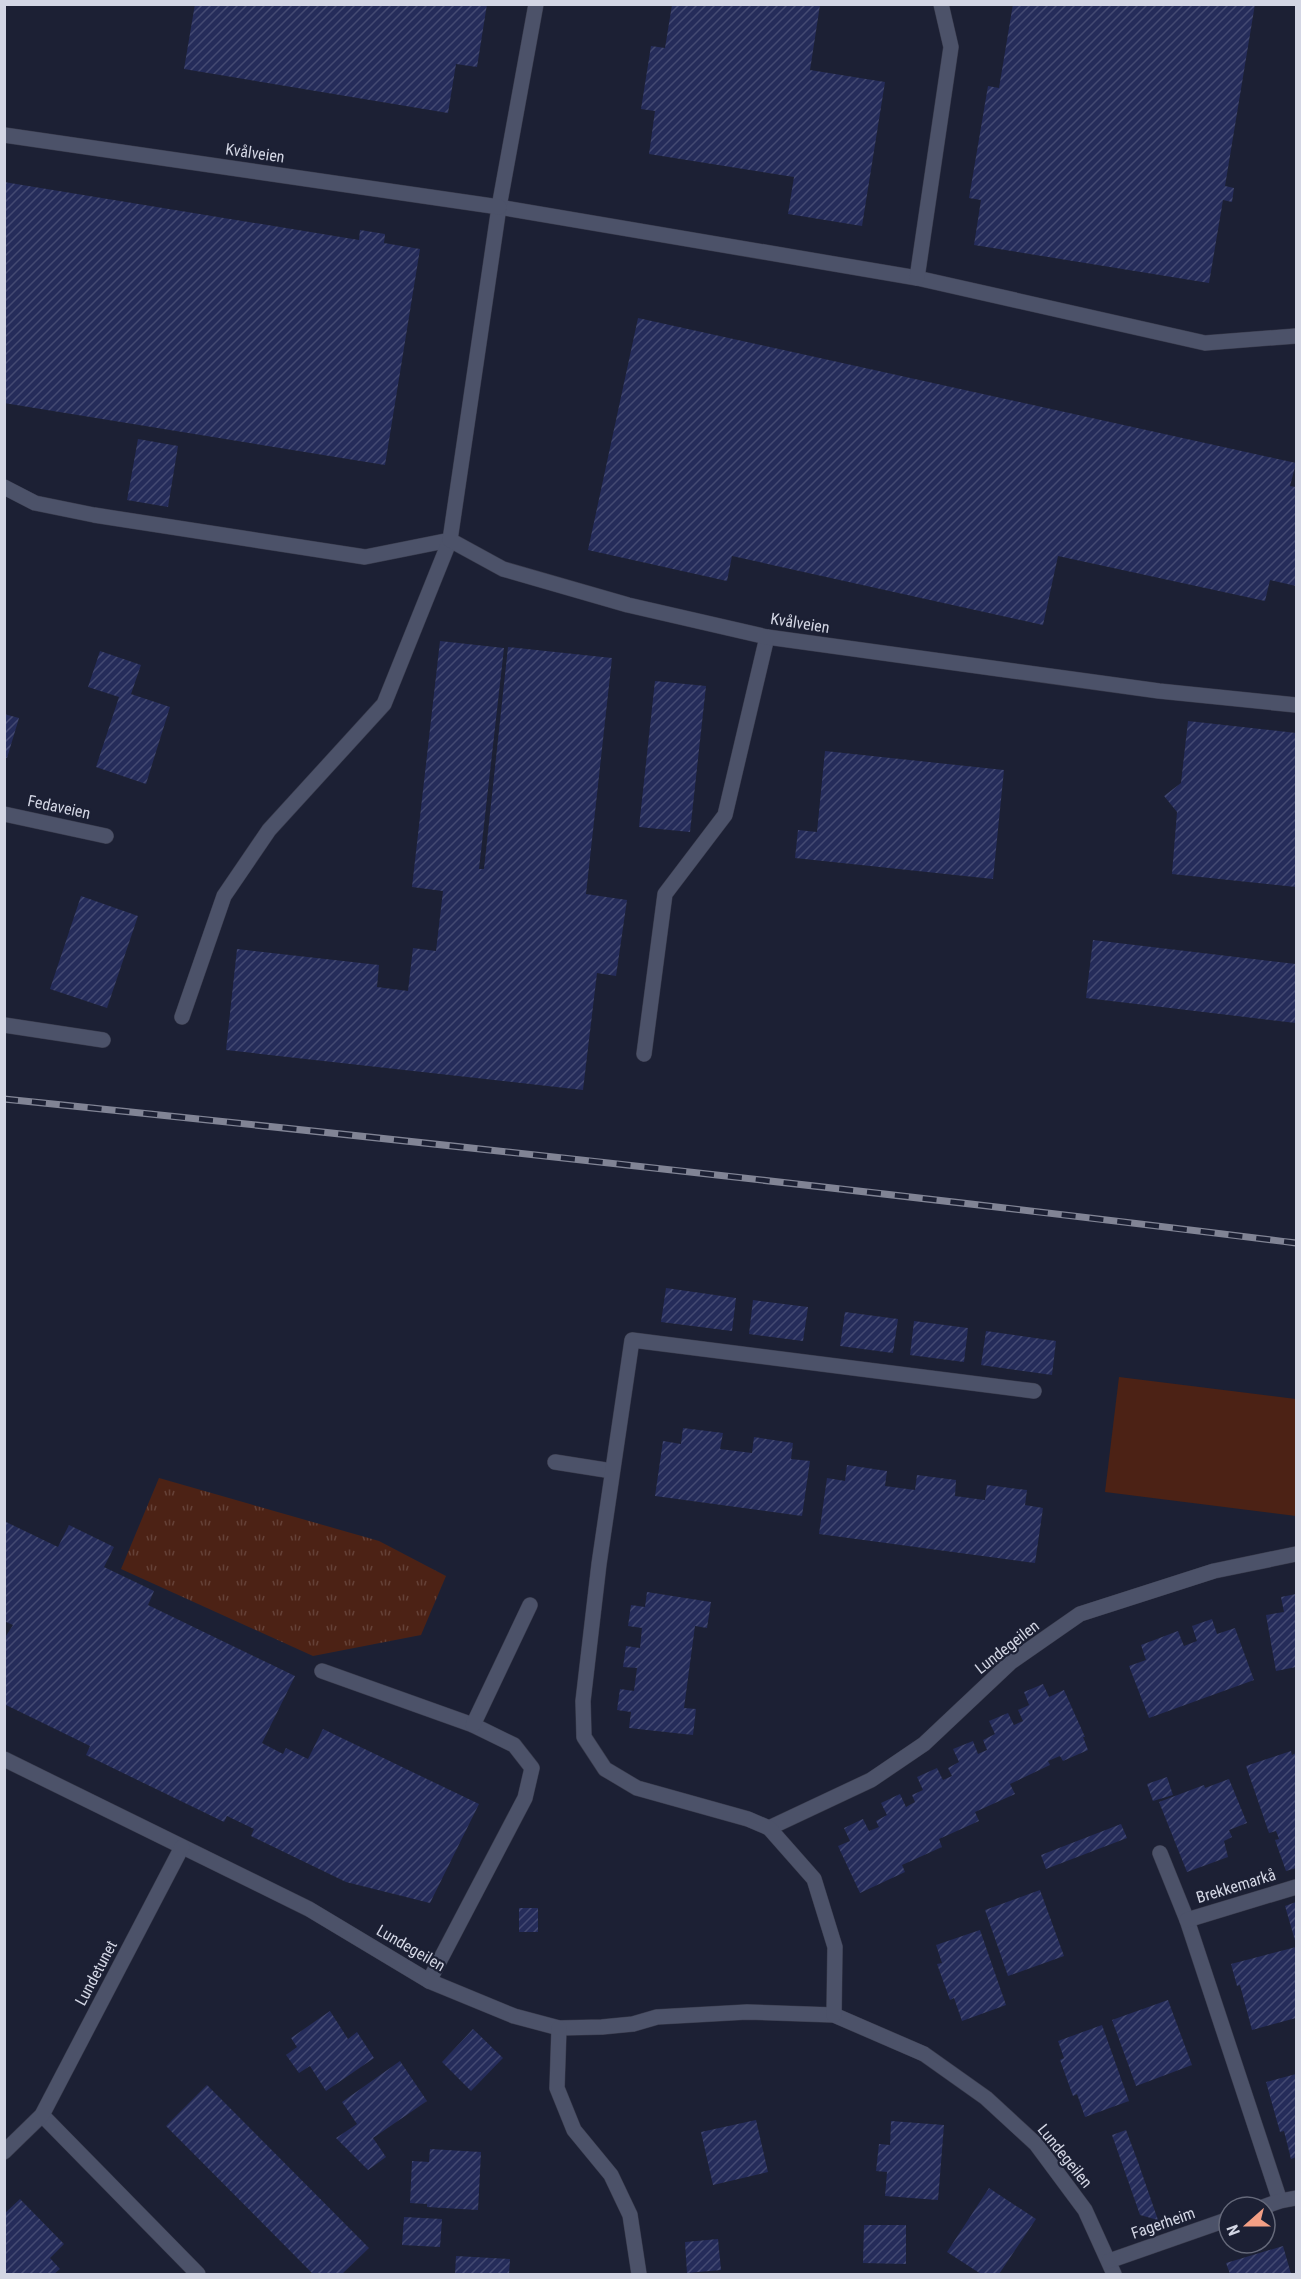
<svg xmlns="http://www.w3.org/2000/svg" width="1301" height="2279" viewBox="0 0 1301 2279" font-family="'Roboto Condensed',sans-serif">
  <style>
    .park { fill: url(#park-tufts) }
    .pitch { fill: #4c2215 }
    .building { fill: url(#building-hatch) }
    .lines { fill: none; stroke-linecap: round; stroke-linejoin: round }
    .service-casing { stroke: #383a4b; stroke-width: 16 }
    .minor-casing { stroke: #383a4b; stroke-width: 16 }
    .service { stroke: #4c5269; stroke-width: 15 }
    .minor { stroke: #4c5269; stroke-width: 15 }
    .rail-casing { stroke: #818495; stroke-width: 7 }
    .rail { stroke: #1c2034; stroke-width: 4.5; stroke-dasharray: 14; stroke-linecap: butt }
    .labels { text-anchor: middle; dominant-baseline: central; stroke-width: 4.5; stroke-linejoin: round; paint-order: stroke }
    .street-label { font-size: 16px; fill: #d3d6e4; stroke: #1c2034 }
  </style>
  <defs>
    <pattern id="park-tufts" width="24" height="20" patternUnits="userSpaceOnUse" patternTransform="scale(1.5)"><rect width="24" height="20" fill="#4c2215"/><path d="M3 7l-1-3M5 7V3M7 7l1-3M15 17l-1-3M17 17v-4M19 17l1-3" fill="none" stroke="#654137"/></pattern>
    <pattern id="building-hatch" width="6" height="6" patternUnits="userSpaceOnUse" patternTransform="scale(1.5)"><rect width="6" height="6" fill="#252c5a"/><path d="M-1 1l2-2M0 6l6-6M5 7l2-2" fill="none" stroke="#444a72"/></pattern>
  </defs>
  <rect width="100%" height="100%" fill="#1c2034"/>
  <path class="park" d="M159 1478 379 1541 446 1576 421 1635 313 1656 121 1569Z"/>
  <path class="pitch" d="M1119 1377 1296 1399V1516L1105 1492Z"/>
  <g class="building">
    <path d="M195 4H487L477 67 456 64 448 113 184 69Z"/>
    <path d="M1013 4H1255L1225 186 1234 188 1232 202 1223 200 1209 283 974 245 981 200 969 198 988 86 999 88Z"/>
    <path d="M672 5H820L810 70 885 82 862 226 788 214 794 177 649 154 655 111 641 109 651 46 665 48Z"/>
    <path d="M4 182 359 240 360 230 385 234 384 243 420 249 385 465 4 403Z"/>
    <path d="M638 318 1296 463 1290 486 1296 487V586L1270 580 1265 601 1058 556 1043 625 732 556 727 581 588 550Z"/>
    <path d="M138 439 178 446 168 507 127 500Z"/>
    <path d="M440 641 504 648 479 869H484L508 647 612 658 586 894 627 900 616 976 597 973 583 1090 226 1050 237 949 379 965 377 987 408 991 413 948 436 951 443 891 412 887Z"/>
    <path d="M100 651 141 665 131 694 170 707 146 784 96 767 119 697 88 687Z"/>
    <path d="M655 681 706 686 690 832 639 827Z"/>
    <path d="M4 714 19 718 7 758 4 757Z"/>
    <path d="M1188 721 1296 733V887L1172 874 1177 812 1164 796 1181 783Z"/>
    <path d="M825 751 1004 770 993 879 795 858 798 830 817 832Z"/>
    <path d="M81 896 138 916 107 1008 50 989Z"/>
    <path d="M1093 940 1296 964V1023L1086 998Z"/>
    <path d="M666 1288 736 1298 732 1331 661 1322Z"/>
    <path d="M753 1300 808 1307 803 1341 749 1334Z"/>
    <path d="M845 1312 898 1319 893 1353 840 1346Z"/>
    <path d="M914 1321 968 1328 964 1362 910 1355Z"/>
    <path d="M986 1331 1056 1341 1052 1375 981 1365Z"/>
    <path d="M683 1428 723 1433 720 1449 752 1453 754 1437 793 1443 791 1459 810 1461 802 1516 655 1496 663 1441 681 1444Z"/>
    <path d="M847 1465 887 1471 885 1486 915 1490 917 1475 956 1480 955 1496 985 1500 987 1485 1027 1490 1025 1505 1043 1508 1035 1563 819 1534 827 1478 845 1481Z"/>
    <path d="M4 1521 58 1547 69 1525 114 1547 104 1567 154 1591 148 1605 295 1676 262 1743 283 1754 286 1748 308 1759 323 1729 479 1804 430 1903 346 1882 251 1836 254 1829 227 1816 224 1822 86 1755 90 1746 4 1704V1639L13 1625 4 1621Z"/>
    <path d="M647 1592 711 1602 707 1628 695 1626 684 1708 696 1709 693 1735 629 1728 631 1712 617 1710 620 1689 634 1691 637 1668 623 1667 626 1646 640 1648 642 1628 628 1626 631 1605 645 1607Z"/>
    <path d="M1296 1594V1667L1276 1671 1266 1615 1284 1612 1281 1597Z"/>
    <path d="M1212 1619 1217 1634 1235 1628 1254 1680 1149 1718 1129 1666 1146 1660 1141 1645 1178 1631 1184 1646 1197 1641 1192 1626Z"/>
    <path d="M1043 1684 1049 1697 1064 1690 1085 1737H1083L1088 1750 1063 1761 1060 1756 1048 1761 1050 1765 1010 1784 1015 1794 975 1812 979 1821 939 1839 942 1847 902 1865 905 1872 860 1893 838 1846 850 1841 844 1828 863 1819 869 1831 879 1827 876 1821 887 1815 881 1803 900 1794 906 1807 915 1802 912 1795 923 1790 917 1777 937 1768 943 1780 952 1776 948 1768 959 1762 953 1749 973 1741 978 1754 987 1750 983 1740 995 1734 989 1721 1008 1713 1014 1725 1023 1721 1018 1710 1029 1705 1024 1692Z"/>
    <path d="M1291 1751 1292 1755 1296 1753V1868L1286 1871 1275 1840 1279 1839 1276 1831 1269 1833 1246 1766Z"/>
    <path d="M1167 1777 1173 1795 1153 1801 1147 1784Z"/>
    <path d="M1229 1779 1247 1823 1229 1830 1232 1837 1224 1841 1228 1857 1187 1872 1159 1802 1204 1785 1205 1788Z"/>
    <path d="M1121 1824 1127 1838 1046 1869 1041 1855Z"/>
    <path d="M1040 1890 1064 1956 1008 1976 985 1910Z"/>
    <path d="M1296 1902V1944L1285 1906Z"/>
    <rect x="519" y="1908" width="19" height="24"/>
    <path d="M980 1930 1006 2005 962 2021 954 1998 950 2000 937 1964 942 1963 936 1945Z"/>
    <path d="M1296 1947V2018L1252 2030 1240 1985 1237 1986 1231 1964Z"/>
    <path d="M1168 2000 1192 2065 1136 2086 1112 2020Z"/>
    <path d="M330 2011 348 2039 357 2032 374 2058 326 2091 310 2066 299 2073 286 2055 297 2047 291 2038Z"/>
    <path d="M1102 2025 1129 2101 1085 2117 1077 2094 1073 2096 1060 2060 1064 2058 1058 2041Z"/>
    <path d="M473 2029 503 2058 471 2091 442 2062Z"/>
    <path d="M400 2061 427 2101 373 2138 386 2157 368 2170 336 2138 357 2124 342 2102Z"/>
    <path d="M1296 2074V2157L1291 2159 1284 2131 1280 2132 1266 2082Z"/>
    <path d="M207 2085 369 2248 342 2274H313L166 2126Z"/>
    <path d="M756 2120 768 2172 713 2185 701 2132Z"/>
    <path d="M891 2121 944 2125 938 2200 885 2196 887 2172 876 2171 879 2144 890 2145Z"/>
    <path d="M1126 2130 1138 2162 1158 2220 1140 2215 1112 2135Z"/>
    <path d="M430 2149 481 2152 478 2210 427 2207V2204L410 2203 412 2161 429 2162Z"/>
    <path d="M989 2188 1036 2219 999 2274H981L947 2252Z"/>
    <path d="M20 2199 64 2244 50 2258 60 2269 54 2274H4V2214Z"/>
    <path d="M404 2217 442 2219 440 2247 402 2245Z"/>
    <path d="M864 2225H906V2264L863 2263Z"/>
    <path d="M718 2239 721 2270 687 2273 685 2242Z"/>
    <path d="M1283 2246 1291 2274H1230L1226 2263Z"/>
    <path d="M456 2256 510 2259 509 2274H455Z"/>
  </g>
  <g class="lines">
    <defs>
      <g id="service">
        <path d="M499 207 917 278 1205 343 1296 336"/>
        <path d="M917 278 951 47 941 4"/>
        <path d="M4 487 35 503 94 515 365 557 450 540"/>
        <path d="M182 1017 224 896 269 830 384 704 450 540"/>
        <path d="M644 1054 665 894 725 815 767 637"/>
        <path d="M322 1671 473 1725 514 1745 532 1768 525 1798 429 1981"/>
        <path d="M473 1725 530 1605"/>
      </g>
      <g id="minor">
        <path d="M536 4 499 207 450 540 503 569 628 605 767 637 1159 691 1296 705"/>
        <path d="M4 135 499 207"/>
        <path d="M4 814 106 836"/>
        <path d="M4 1025 103 1040"/>
        <path d="M555 1462 612 1471"/>
        <path d="M4 1759 309 1909 429 1981 514 2016 559 2028 602 2027 633 2024 657 2017 747 2012 834 2015 924 2054 986 2098 1036 2144 1085 2210 1114 2274"/>
        <path d="M769 1828 871 1780 924 1744 1011 1662 1080 1614 1214 1571 1296 1554"/>
        <path d="M1160 1853 1187 1920 1280 2201"/>
        <path d="M1187 1920 1296 1887"/>
        <path d="M834 2015 835 1947 814 1879 769 1828 748 1819 637 1788 605 1769 584 1737 583 1701 599 1564 632 1340 1034 1391"/>
        <path d="M559 2028 557 2088 574 2130 611 2175 630 2215 639 2274"/>
        <path d="M42 2115 198 2274"/>
        <path d="M4 2152 42 2115 182 1847"/>
        <path d="M1263 2207 1280 2201 1296 2198"/>
        <path d="M1109 2261 1229 2219"/>
      </g>
    </defs>
    <use href="#service" class="service-casing"/>
    <use href="#minor" class="minor-casing"/>
    <use href="#service" class="service"/>
    <use href="#minor" class="minor"/>
    <defs>
      <path id="rail" d="M4 1099C436 1143 866 1190 1296 1243"/>
    </defs>
    <use href="#rail" class="rail-casing"/>
    <use href="#rail" class="rail"/>
  </g>
  <g class="labels">
    <g class="street-label">
      <text transform="translate(255 153) rotate(8)">Kvålveien</text>
      <text transform="translate(800 623) rotate(9)">Kvålveien</text>
      <text transform="translate(59 807) rotate(12)">Fedaveien</text>
      <text transform="translate(1007 1647) rotate(-38)">Lundegeilen</text>
      <text transform="translate(1236 1886) rotate(-17)">Brekkemarkå</text>
      <text transform="translate(411 1948) rotate(30)">Lundegeilen</text>
      <text transform="translate(96 1973) rotate(-62)">Lundetunet</text>
      <text transform="translate(1065 2156) rotate(51)">Lundegeilen</text>
      <text transform="translate(1163 2223) rotate(-19)">Fagerheim</text>
    </g>
  </g>
  <rect width="1301" height="2279" fill="none" stroke="#d3d6e4" stroke-width="12"/>
  <g transform="translate(1247 2225) rotate(249)"><circle r="28" fill="#1c2034" stroke="#65697a" stroke-width="1.5"/>
  <path d="M0-4.5L10 22L0 15L-10 22Z" fill="#f39f85"/>
  <text y="-9" font-size="16" font-weight="bold" text-anchor="middle" fill="#d3d6e4">N</text>
  </g>
</svg>
